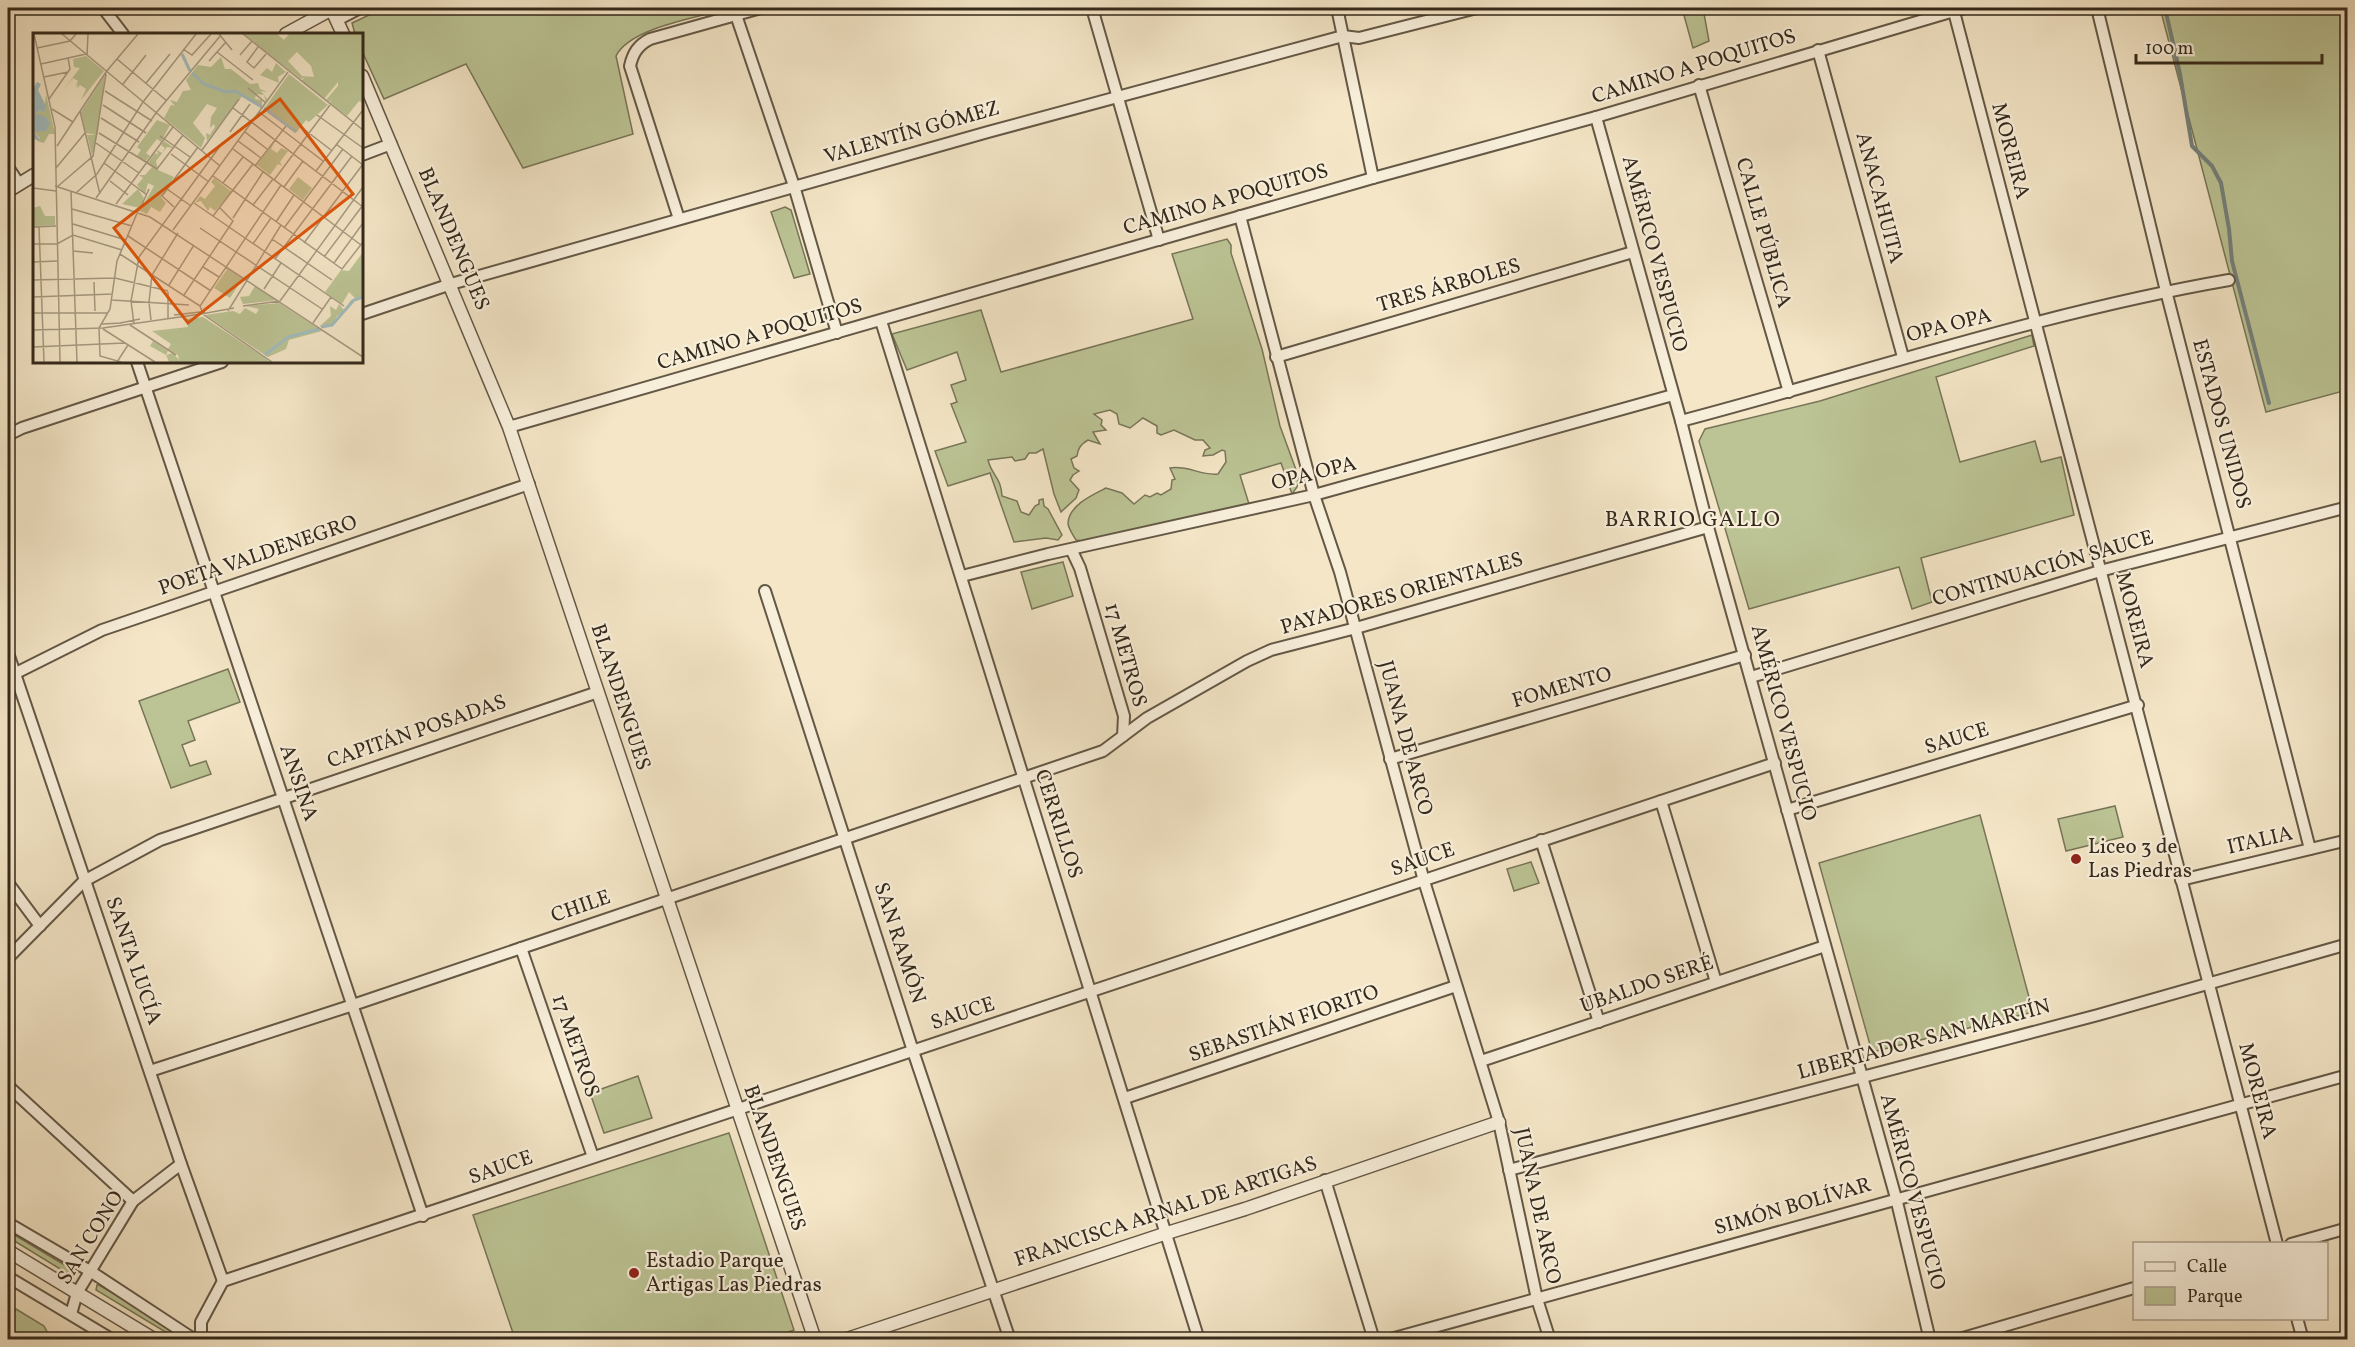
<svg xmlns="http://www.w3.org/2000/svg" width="2355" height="1347" viewBox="0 0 2355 1347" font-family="Vollkorn,serif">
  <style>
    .green { fill: #bcc495; stroke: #787658; stroke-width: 1.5 }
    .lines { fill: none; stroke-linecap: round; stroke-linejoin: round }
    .stream { stroke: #75827e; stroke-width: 4 }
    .minor-casing { stroke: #645846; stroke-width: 14 }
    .tertiary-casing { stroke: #645846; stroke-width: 15 }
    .minor { stroke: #f8efdb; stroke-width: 10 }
    .tertiary { stroke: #f8efdb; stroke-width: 12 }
    .poi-dot { fill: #8f2418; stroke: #f8efdb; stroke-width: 2 }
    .labels { text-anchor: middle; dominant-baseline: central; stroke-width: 4.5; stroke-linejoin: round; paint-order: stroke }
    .street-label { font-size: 21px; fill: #34291b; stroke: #f8efdb }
    .poi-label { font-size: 21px; fill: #34291b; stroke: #f8efdb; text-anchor: start }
    .neighbourhood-label { font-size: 22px; letter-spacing: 1.5px; fill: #34291b; stroke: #f8efdb }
    .inset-river { fill: none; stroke: #a1bdc0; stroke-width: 3 }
    .inset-road { fill: none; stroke: #a79a82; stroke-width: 1.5 }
    .view { fill: #df570d; fill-opacity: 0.15; stroke: #df570d; stroke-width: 3 }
    .inset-edge { fill: none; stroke: #34291b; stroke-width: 3 }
  </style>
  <rect width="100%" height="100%" fill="#f4e6c7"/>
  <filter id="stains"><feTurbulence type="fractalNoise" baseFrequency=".00333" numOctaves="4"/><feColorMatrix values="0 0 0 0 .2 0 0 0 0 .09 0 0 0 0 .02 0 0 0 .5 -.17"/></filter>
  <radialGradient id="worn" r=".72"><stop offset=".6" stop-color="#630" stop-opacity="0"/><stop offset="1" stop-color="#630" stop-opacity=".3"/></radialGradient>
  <g class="green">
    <path d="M384 8H731C701 17 630 27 616 56L633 134 523 168 466 64 384 99 362 51V34H355L352 23Z"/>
    <path d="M1682 8H1703L1709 41 1693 48Z"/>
    <path d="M2160 8H2347V390L2266 412Z"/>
    <path d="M785 207 791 210 810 274 794 278 771 212Z"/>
    <path d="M1227 239 1231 245V253L1262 349 1280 426 1299 478 1297 487 1292 494 1281 463 1240 475 1249 504 1082 541 1076 540C1073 535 1068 528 1068 523 1069 505 1094 494 1106 488L1122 493 1134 504 1145 495 1150 497 1157 493 1161 495 1171 489 1172 480 1175 479 1170 468C1188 465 1201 476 1218 474L1226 462 1225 451 1222 450 1213 455 1203 456 1205 450 1210 448 1203 440H1195L1174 430 1161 435 1157 433V426L1143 418 1130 428 1119 424 1117 414 1110 410 1094 414 1102 420 1101 425 1106 430 1093 432 1100 444 1088 440C1081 444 1078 448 1077 456L1071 459 1074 468 1079 471 1073 475 1070 480 1079 490 1076 498 1061 512 1054 494 1043 449 1036 453H1029L1025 459 1015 461 1012 457 988 460C992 476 1001 477 1002 496L1017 501 1021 512 1029 515 1035 506 1039 504V500L1043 499 1044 506 1048 509 1062 535 1058 540 1046 538 1014 542 990 473 948 486 935 451 966 442 951 404 957 402 951 385 966 380 957 352 907 370 892 334 981 310 1001 372 1193 319 1172 254Z"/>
    <path d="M2032 335 2034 346 1936 377 1960 462 2035 441 2041 462 2061 457 2074 515 1921 558 1932 602 1912 609 1899 567 1749 609 1699 441 1705 429 1820 401Z"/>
    <path d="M1063 562 1073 596 1032 609 1021 572Z"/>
    <path d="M228 669 240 702 188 721 195 740 182 745 190 766 206 761 211 774 171 788 139 701Z"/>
    <path d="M2115 806 2123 837 2066 851 2058 819Z"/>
    <path d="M1980 815 2033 1012 1872 1052 1819 863Z"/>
    <path d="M1531 862 1539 883 1514 891 1507 869Z"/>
    <path d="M638 1076 652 1118 604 1133 590 1093Z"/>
    <path d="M729 1133 794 1330 767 1340 515 1339 473 1215Z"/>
    <path d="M8 1231 73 1270V1273L70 1275 8 1237Z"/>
    <path d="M97 1285H99L182 1334 172 1336 96 1290Z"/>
    <path d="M16 1309 44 1326 51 1339H8V1322Z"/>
  </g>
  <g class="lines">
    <path class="stream" d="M2165 8 2180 74 2192 146 2212 166 2221 183 2229 229 2232 261 2269 403"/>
    <defs>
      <g id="minor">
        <path d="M103 8 123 34"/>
        <path d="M1092 8 1159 240"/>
        <path d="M1337 8 1373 178"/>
        <path d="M1953 8 2277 1244"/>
        <path d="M2097 8 2166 291 2310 849"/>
        <path d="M736 15 794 186 837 333"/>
        <path d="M337 20 360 8"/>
        <path d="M1818 50 1903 357"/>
        <path d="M1699 85 1789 392"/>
        <path d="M1596 117 1681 421 1708 527 1896 1198 1930 1340"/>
        <path d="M362 155 391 144"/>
        <path d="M8 167 19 184"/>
        <path d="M1240 216 1314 495 1340 572 1424 881 1499 1122 1537 1299 1550 1340"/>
        <path d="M679 219 630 66C633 53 638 45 650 39L761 8"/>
        <path d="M362 314 451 284 988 132 1343 36 1359 38 1477 8"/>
        <path d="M881 321 1199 1340"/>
        <path d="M1276 357 1633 252"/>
        <path d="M137 362 423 1216"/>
        <path d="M1681 421C1863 373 2044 312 2229 280"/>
        <path d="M509 427 1373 178 1596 117 1964 8"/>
        <path d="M8 435 22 428 222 362"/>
        <path d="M962 576 1048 554 1314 495 1673 395"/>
        <path d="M765 591 913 1051 1010 1340"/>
        <path d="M8 653 181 1164 223 1281"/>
        <path d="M1751 677 2100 571 2348 507"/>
        <path d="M8 681 14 674 102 630 529 484"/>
        <path d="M1123 736 1147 718 1247 661 1271 650 1356 628 1708 527"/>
        <path d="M1390 759 1745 655"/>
        <path d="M1661 801 1716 982"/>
        <path d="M1787 810 2138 705"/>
        <path d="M1541 840 1599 1022"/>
        <path d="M2181 880 2348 840"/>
        <path d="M8 883 40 926"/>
        <path d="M521 948 593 1157"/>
        <path d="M8 958 84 881 160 840 598 692"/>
        <path d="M1481 1061 1825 946"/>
        <path d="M150 1071 353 1005 1103 751 1123 736 1124 716 1080 568 1072 551"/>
        <path d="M8 1086 133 1201"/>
        <path d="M1125 1098 1456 986"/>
        <path d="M1509 1170 2098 1015 2348 944"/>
        <path d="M1325 1180 1374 1340"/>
        <path d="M8 1223 90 1271 195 1340"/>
        <path d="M2291 1244 2348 1228"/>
        <path d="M8 1277 113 1340"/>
        <path d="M71 1314 77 1293 133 1201 181 1164"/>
        <path d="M2297 1318 2303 1340"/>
        <path d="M201 1340V1322L223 1281 1775 763"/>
        <path d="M1387 1340 2348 1075"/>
        <path d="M1956 1340 2134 1288"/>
      </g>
      <g id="tertiary">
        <path d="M331 8 343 34"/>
        <path d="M286 34 332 9"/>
        <path d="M362 76 509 427 815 1340"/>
        <path d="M8 191 34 175"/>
        <path d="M8 1251 155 1340"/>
        <path d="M844 1340 1167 1233 1245 1209 1499 1122"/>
      </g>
    </defs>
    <use href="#minor" class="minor-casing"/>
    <use href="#tertiary" class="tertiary-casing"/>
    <use href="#minor" class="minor"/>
    <use href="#tertiary" class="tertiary"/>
  </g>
  <g class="poi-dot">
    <circle cx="2076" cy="859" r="6"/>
    <circle cx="634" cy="1273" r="6"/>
  </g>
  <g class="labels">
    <g class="street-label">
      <text transform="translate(1694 67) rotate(-17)">CAMINO A POQUITOS</text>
      <text transform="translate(912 133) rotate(-16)">VALENTÍN GÓMEZ</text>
      <text transform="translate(2010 151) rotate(75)">MOREIRA</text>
      <text transform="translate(1879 198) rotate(75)">ANACAHUITA</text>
      <text transform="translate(1226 200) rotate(-16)">CAMINO A POQUITOS</text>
      <text transform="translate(1763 233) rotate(74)">CALLE PÚBLICA</text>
      <text transform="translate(453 239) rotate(67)">BLANDENGUES</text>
      <text transform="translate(1654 254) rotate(75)">AMÉRICO VESPUCIO</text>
      <text transform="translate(1449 286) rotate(-16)">TRES ÁRBOLES</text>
      <text transform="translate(1949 326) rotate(-14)">OPA OPA</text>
      <text transform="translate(760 335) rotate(-16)">CAMINO A POQUITOS</text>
      <text transform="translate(2221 424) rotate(75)">ESTADOS UNIDOS</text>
      <text transform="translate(1314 474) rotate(-14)">OPA OPA</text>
      <text transform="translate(258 556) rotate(-19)">POETA VALDENEGRO</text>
      <text transform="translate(2043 569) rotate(-16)">CONTINUACIÓN SAUCE</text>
      <text transform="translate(1402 594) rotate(-16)">PAYADORES ORIENTALES</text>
      <text transform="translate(2134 620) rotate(75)">MOREIRA</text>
      <text transform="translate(1125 655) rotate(74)">17 METROS</text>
      <text transform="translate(1562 688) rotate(-16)">FOMENTO</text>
      <text transform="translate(620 697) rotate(72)">BLANDENGUES</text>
      <text transform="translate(1783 723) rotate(75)">AMÉRICO VESPUCIO</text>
      <text transform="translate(417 732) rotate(-19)">CAPITÁN POSADAS</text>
      <text transform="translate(1405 738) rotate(75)">JUANA DE ARCO</text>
      <text transform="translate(1957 739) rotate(-17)">SAUCE</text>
      <text transform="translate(298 783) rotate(71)">ANSINA</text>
      <text transform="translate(1058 824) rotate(72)">CERRILLOS</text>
      <text transform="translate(2260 841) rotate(-13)">ITALIA</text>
      <text transform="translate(1423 860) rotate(-19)">SAUCE</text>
      <text transform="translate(581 907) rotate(-19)">CHILE</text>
      <text transform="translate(899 943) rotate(72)">SAN RAMÓN</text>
      <text transform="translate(133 961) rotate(71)">SANTA LUCÍA</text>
      <text transform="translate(1647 985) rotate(-19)">UBALDO SERÉ</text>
      <text transform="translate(963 1014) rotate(-18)">SAUCE</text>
      <text transform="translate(1284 1024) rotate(-19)">SEBASTIÁN FIORITO</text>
      <text transform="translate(1924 1040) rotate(-15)">LIBERTADOR SAN MARTÍN</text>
      <text transform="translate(575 1046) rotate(71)">17 METROS</text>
      <text transform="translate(2257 1091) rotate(75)">MOREIRA</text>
      <text transform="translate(774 1158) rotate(71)">BLANDENGUES</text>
      <text transform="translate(501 1168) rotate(-19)">SAUCE</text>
      <text transform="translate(1912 1192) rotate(75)">AMÉRICO VESPUCIO</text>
      <text transform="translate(1537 1206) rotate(78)">JUANA DE ARCO</text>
      <text transform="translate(1793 1207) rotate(-16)">SIMÓN BOLÍVAR</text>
      <text transform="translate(1166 1212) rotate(-18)">FRANCISCA ARNAL DE ARTIGAS</text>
      <text transform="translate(91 1238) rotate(-58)">SAN CONO</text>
    </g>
    <g class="poi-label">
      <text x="2088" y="847">Liceo 3 de<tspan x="2088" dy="24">Las Piedras</tspan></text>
      <text x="646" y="1261">Estadio Parque<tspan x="646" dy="24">Artigas Las Piedras</tspan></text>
    </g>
    <g class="neighbourhood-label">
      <text x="1693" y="520">BARRIO GALLO</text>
    </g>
  </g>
  <g transform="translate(33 33)">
    <rect width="330" height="330" fill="#f4e6c7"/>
    <path d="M211 1H244L251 7 256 1H330V70L326 68 314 83 297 70 300 62 297 69 293 67 305 53V49L291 66 268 48 272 44 268 46ZM264 19 278 33 281 44 269 43 255 28ZM53 23 71 38 48 67 53 56 47 52 44 56 45 51 42 54 45 48 40 45 30 57 47 35 41 34 40 26ZM188 24 192 36H198L217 51 225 50 227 56 235 59 228 58 234 66 233 69 231 62 223 61 222 66 229 67V74L210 62 174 108 173 100 177 102 182 94 181 91 177 95 178 84 184 75 174 71 160 90 172 105 168 115 131 85 138 72 142 73 137 67 144 69 150 58 158 57 153 47 165 32 178 34ZM243 30 253 39 245 44 246 50 227 42 234 35 239 39ZM256 41 295 72 276 89 273 87 263 100 231 76ZM72 42 65 100 59 122 54 102H64L53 100 48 79ZM13 61 22 101H16L11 110 4 108 7 105 1 99 14 95 16 88 3 81 7 77 11 80ZM124 87 137 92 128 109 124 106 113 120 117 123 112 129 104 123 108 117 104 114ZM131 108 141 115 134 114 123 128 125 137 141 144 128 164 133 170 127 179 118 174 114 181 107 178 121 153 115 150 112 161 104 152 110 145 106 142H112L119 134 114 131 122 120 125 122 124 117 129 120 132 115 128 112ZM242 108 238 116 244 120 248 115 255 118 247 129 249 133 245 131 237 142 224 132ZM265 144 279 155 270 167 256 156ZM181 145 199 159 182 178 177 174 175 178 168 168 162 170 167 163 172 166 182 153 178 149ZM105 156 111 165 107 175 89 171ZM7 173 12 183H22V192L0 193V175ZM330 219V265L319 269 313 277 304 283 299 292 289 295 287 293 298 283 297 273 303 277 306 271 311 277 318 267 323 266 316 259 309 271 292 259 308 237 316 238ZM195 235 210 245 197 265 181 255ZM222 253 245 267 210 271 207 264 216 263ZM246 270 289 298 256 307 253 316 235 324 172 282 200 278 207 281 212 275 223 281 226 276 213 273ZM170 284 231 324 237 329H136L133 322 117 313 120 308 135 318 133 322 140 320 146 327 145 322 135 316 138 311 119 298 155 294 154 286Z" fill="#bcc495" fill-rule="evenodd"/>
    <path d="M4 49 8 51 5 57 13 73 11 80 7 77 3 81 13 84 17 90 13 98 1 99 8 108 0 106V56Z" fill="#a1bdc0"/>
    <path class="inset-river" d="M149 21 157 38M159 40 171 51 193 59 202 58 229 74M231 75 263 99M288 294 299 292 321 267 330 264M232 322 255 304 286 296"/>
    <path class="inset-road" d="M1 1 22 94 27 329M29 1 187 133M186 1 199 17M210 1 330 97M225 14 214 29 221 35 233 21M4 15 37 8 43 1M150 16 159 22 178 1M184 19 220 47M54 22 55 1M207 22 219 8M84 26 134 68M176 28 193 9M8 31 53 21M11 44 35 39M113 50 137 21M90 51 113 22M215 55 233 70M72 58 119 88M16 66 37 36 35 25M70 72 113 100M200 75 330 174M19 76 40 89M47 78 67 161M226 79 290 128M284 82 330 115M68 85 106 109M268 94 298 117M197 99 217 71M212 99 234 116M66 100 124 136 150 102M127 103 157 124M205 108 228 125M63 110 106 140M303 111 330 132M24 113 73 39 105 1M200 116 328 212M169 117 206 66M138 121 176 149M71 130 114 162M222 133 253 93M23 135 52 100M283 138 330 77M180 143 309 236 330 209M241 147 297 72M77 148 95 162M190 150 210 124M22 153 117 184 330 324M24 154 60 123 73 41M251 154 270 128M0 155 23 158M134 156 158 173M38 158 44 329M43 160 64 141 110 69 163 1M63 165 123 80 188 2M161 170 311 273M83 171 140 94M220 172 240 146M141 174 129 163 165 114M39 176 99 193M106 178 116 156M180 183 220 131M200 185 230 139M243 189 261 162M40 191 93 207M0 194 23 193M6 194 11 329M167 195 289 276M251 195 310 116M140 197 255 39M95 203 178 258M239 206 299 247M271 210 330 131M0 211H24L40 202 89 217M220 211 238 185M40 218 60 220M87 221 167 273M291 224 330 172M242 226 319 123M0 229 24 228M301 230 330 190M170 234 186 244M0 247 82 245 135 258M61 249 62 278M136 252 161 212M231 256 248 230M135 259V285M151 262 200 188 187 175M0 264 80 261M79 267 156 272M210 273 247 268 330 154M169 278 167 273 248 152M195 278 248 192M172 279 168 281 201 275M0 280H74M141 282 167 279M171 282 239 329M118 287 116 269 119 242 145 200M87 290 107 286M280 290 298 264M69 291 89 290M101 291 98 268 106 224 190 109M97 292 143 322M70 296 122 329M0 297 70 295 168 281M0 314 92 310M84 329 95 312M88 329 67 323 66 295 77 276 84 228 105 178"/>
    <path class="view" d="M247 66 320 161 155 290 81 195Z"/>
    <rect width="330" height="330" class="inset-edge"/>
  </g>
  <rect width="2355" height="1347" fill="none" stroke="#f4e6c7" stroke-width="30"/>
  <rect x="9" y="9" width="2337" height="1329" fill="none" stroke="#34291b" stroke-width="3"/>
  <rect x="15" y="15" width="2325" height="1317" fill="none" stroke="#34291b" stroke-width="1.5"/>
  <rect x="2133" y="1242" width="195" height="78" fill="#f8efdb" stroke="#aaa08e" stroke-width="1.5"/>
  <rect x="2145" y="1262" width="30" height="9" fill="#f8efdb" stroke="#aaa08e" stroke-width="1.5"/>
  <text x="2187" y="1272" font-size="18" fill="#34291b">Calle</text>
  <rect x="2145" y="1287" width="30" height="18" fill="#bcc495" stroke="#aaa08e" stroke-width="1.5"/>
  <text x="2187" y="1302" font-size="18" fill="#34291b">Parque</text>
  <path d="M2136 54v9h186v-9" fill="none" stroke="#34291b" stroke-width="3"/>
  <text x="2145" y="54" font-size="18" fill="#34291b" stroke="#f8efdb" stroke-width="4.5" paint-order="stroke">100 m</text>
  <rect width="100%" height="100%" filter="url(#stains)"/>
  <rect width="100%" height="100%" fill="url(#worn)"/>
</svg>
